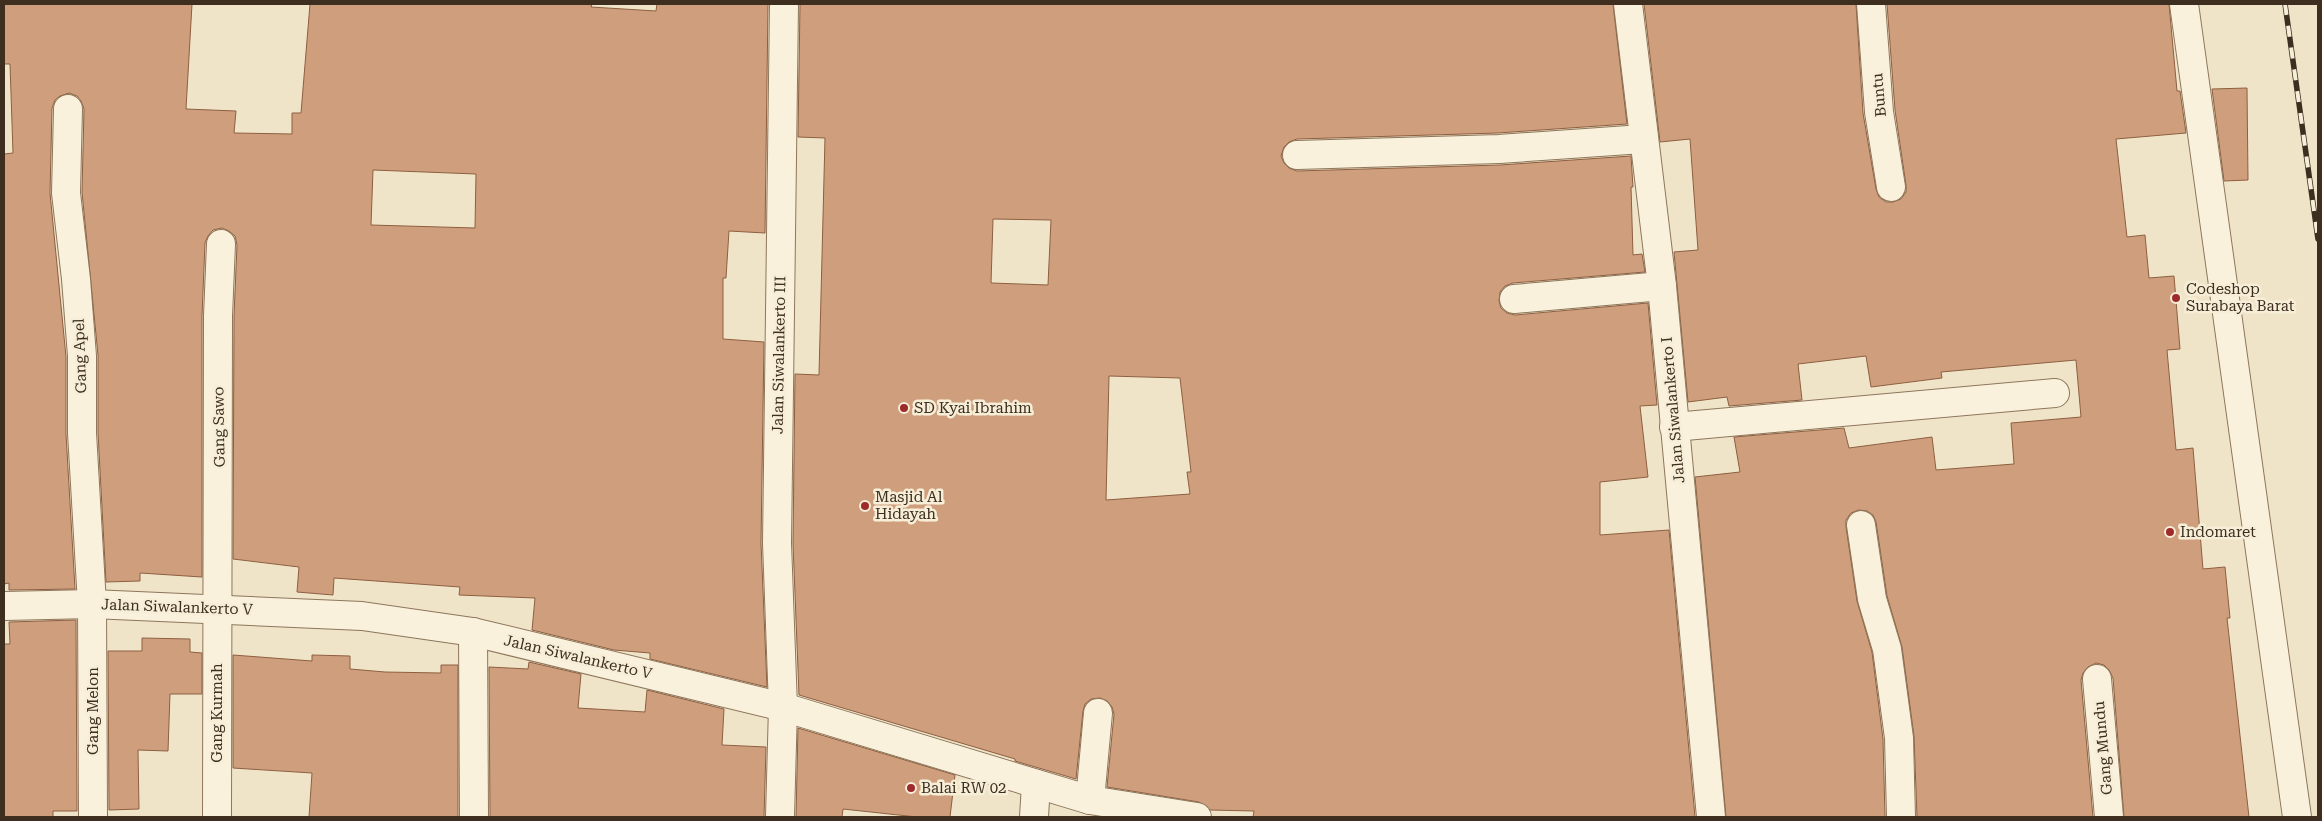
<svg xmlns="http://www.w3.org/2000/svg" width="2322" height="821" viewBox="0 0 2322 821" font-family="'Roboto Serif',serif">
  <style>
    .building { fill: #cf9f7d; stroke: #8d5f41; fill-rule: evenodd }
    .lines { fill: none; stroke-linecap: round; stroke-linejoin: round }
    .minor-casing { stroke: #8d765c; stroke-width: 30 }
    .tertiary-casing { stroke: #8d765c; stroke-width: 30 }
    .minor { stroke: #faf1dc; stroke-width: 28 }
    .tertiary { stroke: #faf1dc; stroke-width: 28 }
    .rail-casing { stroke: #3d2e20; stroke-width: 5.5 }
    .rail { stroke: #f7eed8; stroke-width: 4; stroke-dasharray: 11; stroke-linecap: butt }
    .poi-dot { fill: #9e2a2b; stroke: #f7eed8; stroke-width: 2 }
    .labels { text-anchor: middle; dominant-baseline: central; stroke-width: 5; stroke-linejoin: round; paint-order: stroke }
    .street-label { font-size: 15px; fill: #3d2e20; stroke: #f7eed8 }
    .poi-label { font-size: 15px; fill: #3d2e20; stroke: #f7eed8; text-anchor: start }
  </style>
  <rect width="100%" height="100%" fill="#f0e4c8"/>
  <g class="building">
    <path d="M4 4H192L186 109 236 111 234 133 292 134V113H301L310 4H592L591 7 656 11 657 4H768L765 233 729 231 726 278H723V339L764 342 761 543 767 687 650 659V653L614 650 532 630 535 598 459 595 460 587 334 578 333 595 297 592 299 567 233 559 234 316 237 245 235 236 229 231 222 228 213 230 208 236 205 243 202 316V577L140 573V581L106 582 98 433V355L82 192 84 109 81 101 77 96 69 93 60 96 55 100 52 108 50 193 66 357V434L75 589 9 590V583L4 584V154L13 153 10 64H4ZM373 170 476 174 475 228 371 225Z"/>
    <path d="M800 4H1613L1627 124 1498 133 1297 139 1289 142 1284 147 1281 156 1284 163 1289 168 1297 171 1500 165 1631 156 1633 187H1631L1633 255 1642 254 1645 272 1513 283 1505 286 1500 292 1499 301 1501 308 1507 313 1515 315 1648 303 1657 405 1640 406 1648 477 1600 482V535L1669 530 1695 817H1253L1254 811 1210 810 1199 802 1107 787 1114 714 1112 707 1107 701 1100 698 1091 699 1085 704 1083 711 1076 779 1015 761V759L799 695 793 543 795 374 819 375 825 138 798 137ZM993 219 1051 220 1048 285 991 283ZM1109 376 1180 378 1191 472H1187L1190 494 1106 500Z"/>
    <path d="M1644 4H1856L1863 113 1876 189 1879 197 1886 202H1893L1901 199 1906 192V185L1895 110 1887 4H2169L2177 91H2180L2186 133 2116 139 2127 237 2145 235 2149 278 2174 276 2180 349 2167 350 2176 450 2193 448 2203 569 2225 567 2230 618H2227L2249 817H2124L2113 678 2109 670 2104 665 2096 663 2088 667 2083 673 2081 680 2093 817H1917L1914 736 1902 647 1887 596 1876 522 1873 515 1867 511 1859 510 1851 513 1846 520V527L1857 601 1872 652 1883 739 1885 817H1726L1695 477 1740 472 1734 437 1844 428 1849 448 1932 437 1936 470 2014 464 2011 423 2081 417 2076 360 1941 372 1942 378 1871 387 1866 356 1798 364 1802 400 1729 406 1727 397 1688 402 1674 252 1698 250 1690 139 1660 142Z"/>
    <path d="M2247 88 2248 180 2224 181 2212 89Z"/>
    <path d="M76 620 77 811H53V817H4V644H10L9 622Z"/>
    <path d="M142 638 190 639V652L202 653V694H170L168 751 138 750 139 809 109 810 108 651H142Z"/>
    <path d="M233 655 312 661V655L350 656V669L385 672 441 673V665H458V817H309L312 773 233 768Z"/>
    <path d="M529 662 581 674 578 708 645 712 647 690 724 709 722 745 766 747 764 817H490L489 667 528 669Z"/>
    <path d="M798 728 955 775 950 817H917L843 809 842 817H796Z"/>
  </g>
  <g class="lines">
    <defs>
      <g id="minor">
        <path d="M1628 4 1662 286 1711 817"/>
        <path d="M1871 4 1879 112 1891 187"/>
        <path d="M68 109 66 193 76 279 82 356V433L92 604 93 817"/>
        <path d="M1297 155 1499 149 1643 139"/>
        <path d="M1514 299 1662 286"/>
        <path d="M1674 427 2055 393"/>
        <path d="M1861 525 1872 599 1887 649 1899 738 1901 817"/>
        <path d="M4 606 92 604 362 616 473 632 783 707 1090 800 1197 817"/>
        <path d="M473 632 474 817"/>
        <path d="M2097 679 2109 817"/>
        <path d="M1090 800 1098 713"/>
        <path d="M217 817 218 316 221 244"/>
        <path d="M780 817 783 707 777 543 784 4"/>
        <path d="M1034 817 1036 784"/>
      </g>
      <path id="tertiary" d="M2184 4 2297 817"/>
    </defs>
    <use href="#minor" class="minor-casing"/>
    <use href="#tertiary" class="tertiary-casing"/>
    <use href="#minor" class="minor"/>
    <use href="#tertiary" class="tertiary"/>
    <defs>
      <path id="rail" d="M2285 4 2318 239"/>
    </defs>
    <use href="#rail" class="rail-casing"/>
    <use href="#rail" class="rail"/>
  </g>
  <g class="poi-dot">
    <circle cx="2176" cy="298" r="5"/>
    <circle cx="904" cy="408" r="5"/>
    <circle cx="865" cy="506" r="5"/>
    <circle cx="2170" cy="532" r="5"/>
    <circle cx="911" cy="788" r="5"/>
  </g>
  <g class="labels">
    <g class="street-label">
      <text transform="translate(1879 95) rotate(-95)">Buntu</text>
      <text transform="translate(779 355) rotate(-89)">Jalan Siwalankerto III</text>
      <text transform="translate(80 356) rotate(-92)">Gang Apel</text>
      <text transform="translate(1673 410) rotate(-95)">Jalan Siwalankerto I</text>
      <text transform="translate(219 427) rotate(-91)">Gang Sawo</text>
      <text transform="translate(177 607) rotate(2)">Jalan Siwalankerto V</text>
      <text transform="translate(578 657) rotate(13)">Jalan Siwalankerto V</text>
      <text transform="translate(93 711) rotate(-90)">Gang Melon</text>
      <text transform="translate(217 713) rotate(-90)">Gang Kurmah</text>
      <text transform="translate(2103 748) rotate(-95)">Gang Mundu</text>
    </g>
    <g class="poi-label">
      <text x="2186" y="289">Codeshop<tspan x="2186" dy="17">Surabaya Barat</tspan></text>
      <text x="914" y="408">SD Kyai Ibrahim</text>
      <text x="875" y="497">Masjid Al<tspan x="875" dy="17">Hidayah</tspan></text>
      <text x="2180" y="532">Indomaret</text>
      <text x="921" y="788">Balai RW 02</text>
    </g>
  </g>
  <rect width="2322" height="821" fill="none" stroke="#3d2e20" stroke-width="10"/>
</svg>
